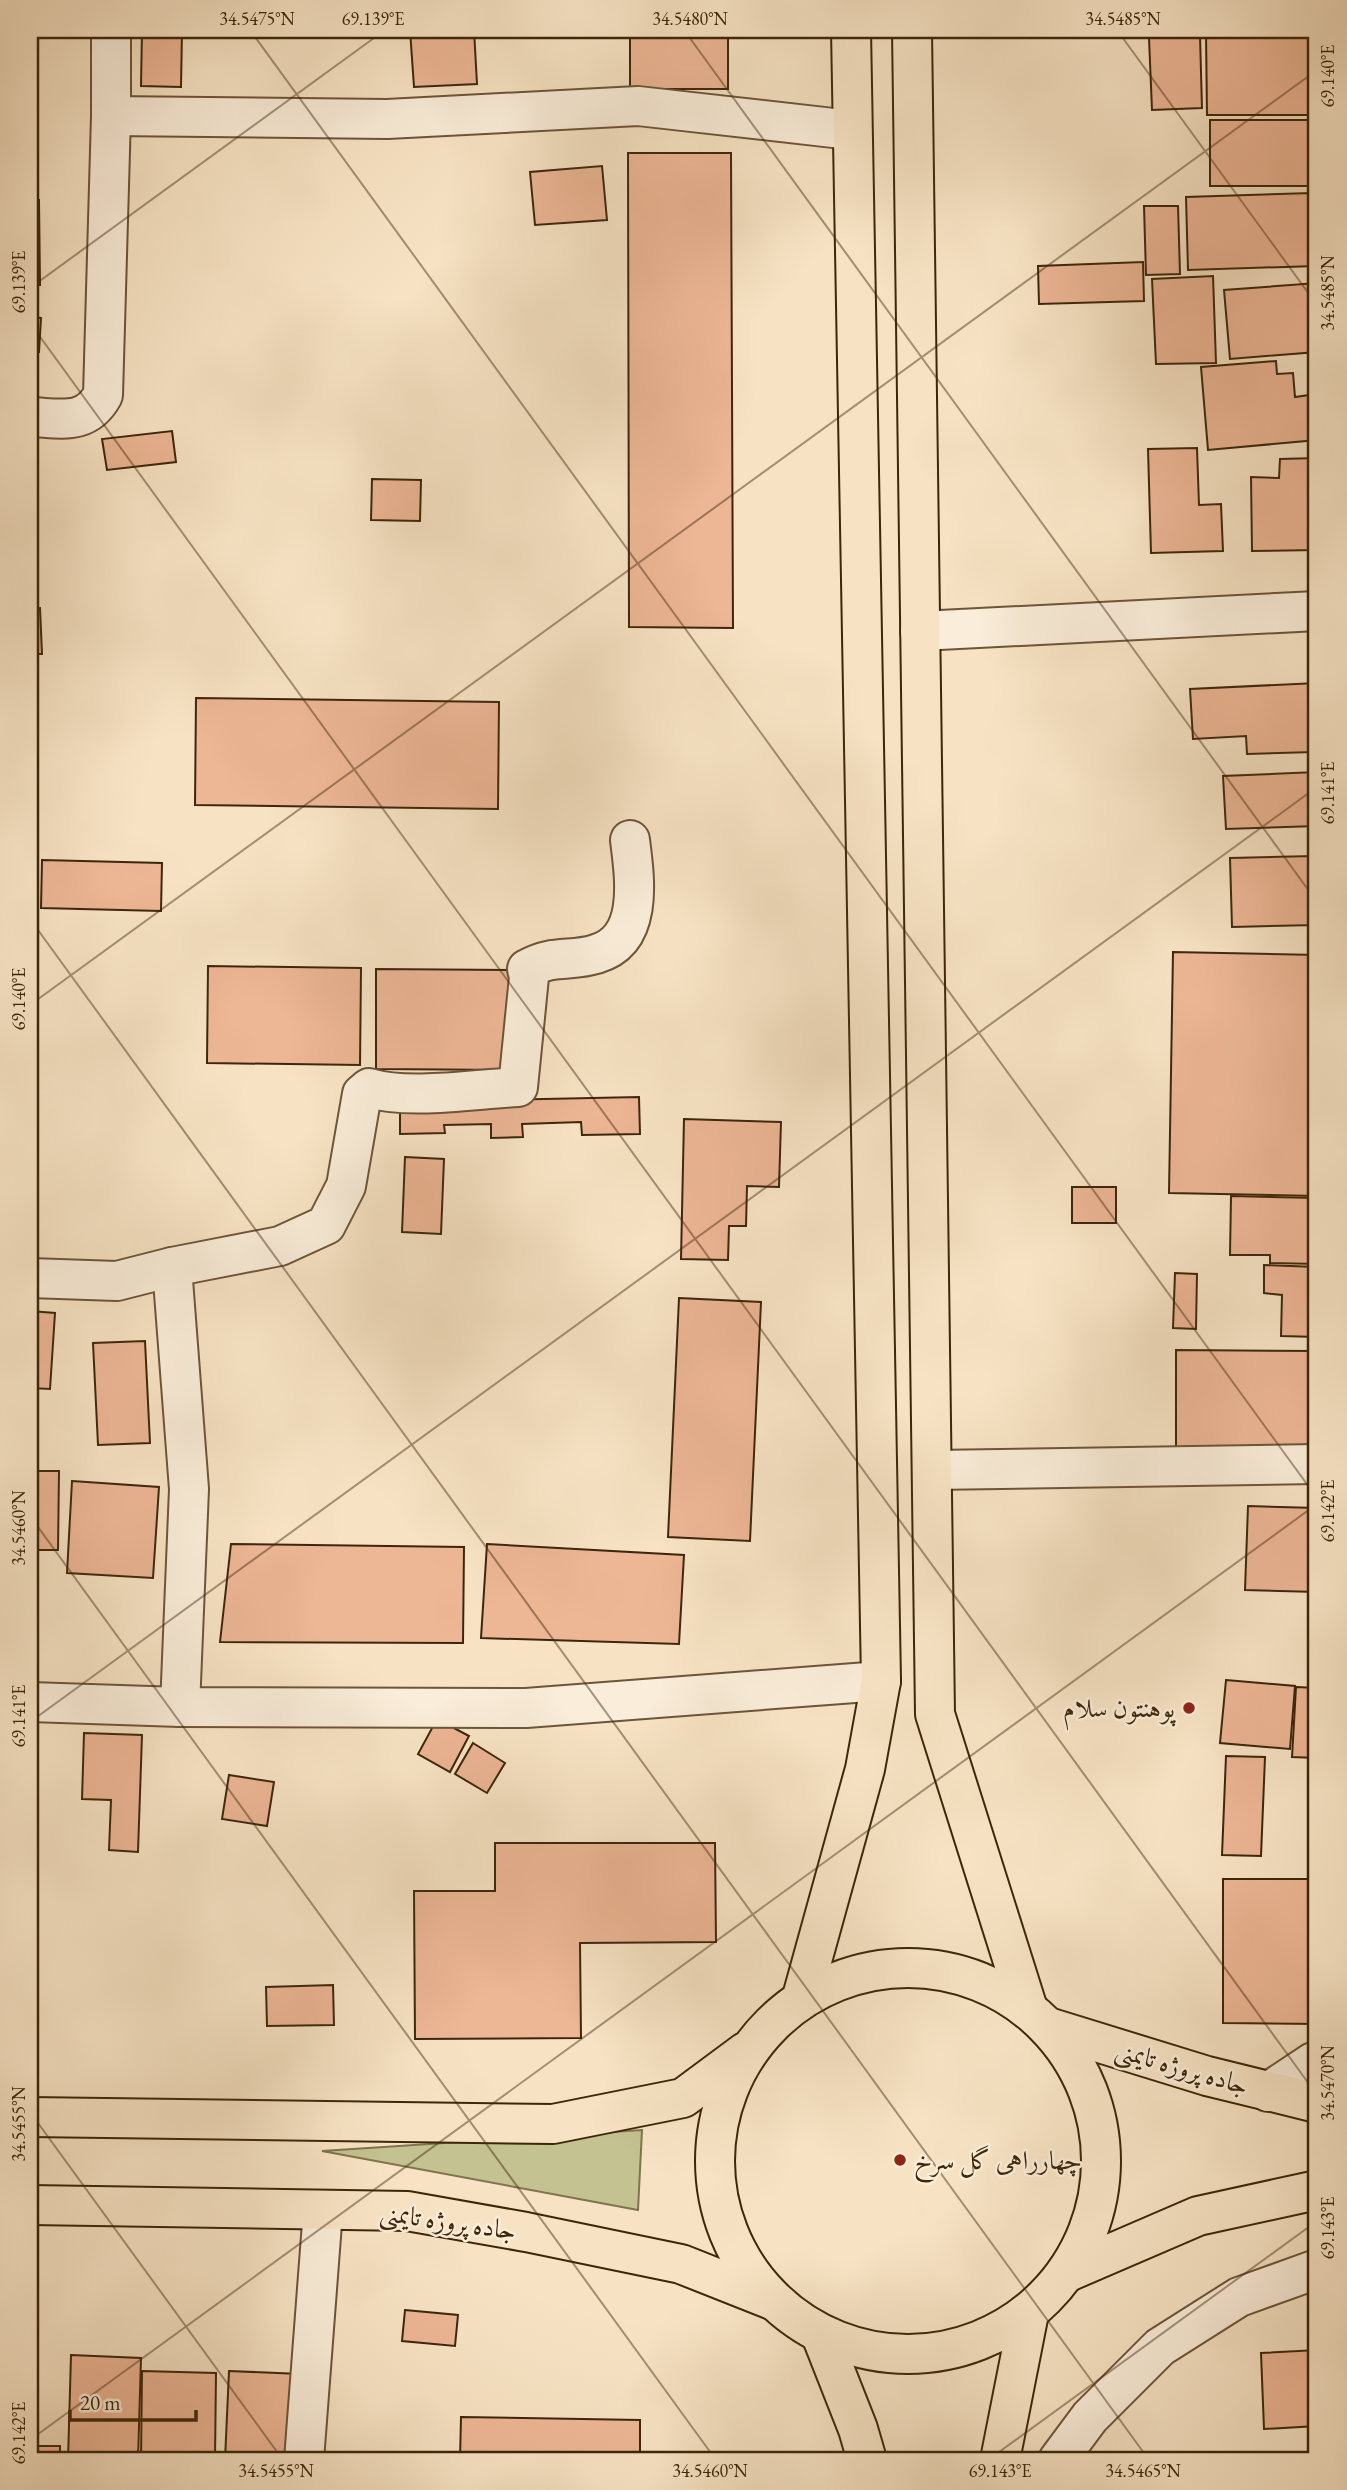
<svg xmlns="http://www.w3.org/2000/svg" width="1347" height="2490" viewBox="0 0 1347 2490" font-family="'EB Garamond',Amiri,serif">
  <style>
    .green { fill: #c3c290; stroke: #80744d; stroke-width: 2 }
    .building { fill: #edb695; stroke: #3d260a; stroke-width: 2 }
    .lines { fill: none; stroke-linecap: round; stroke-linejoin: round }
    .minor-casing { stroke: #6c5538; stroke-width: 42 }
    .major-casing { stroke: #3d260a; stroke-width: 42 }
    .minor { stroke: #faedd9; stroke-width: 38 }
    .major { stroke: #f7e3c4; stroke-width: 38 }
    .ticks { fill: none; stroke: #3d260a; stroke-width: 2; stroke-opacity: 0.45 }
    .poi-dot { fill: #8f2418; stroke: #faedd9; stroke-width: 2.5 }
    .labels { text-anchor: middle; dominant-baseline: central; stroke-width: 5; stroke-linejoin: round; paint-order: stroke }
    .poi-label { font-size: 26px; fill: #3d260a; stroke: #faedd9; text-anchor: end }
    .street-label { font-size: 26px; fill: #3d260a; stroke: #faedd9 }
    .neatline { fill: none; stroke: #3d260a; stroke-width: 2.5 }
    .ticks-label { font-size: 18px; text-anchor: middle; fill: #3d260a }
  </style>
  <rect width="100%" height="100%" fill="#f7e3c4"/>
  <filter id="stains"><feTurbulence type="fractalNoise" baseFrequency=".00286" numOctaves="4"/><feColorMatrix values="0 0 0 0 .2 0 0 0 0 .09 0 0 0 0 .02 0 0 0 .5 -.17"/></filter>
  <radialGradient id="worn" r=".72"><stop offset=".6" stop-color="#630" stop-opacity="0"/><stop offset="1" stop-color="#630" stop-opacity=".3"/></radialGradient>
  <path class="green" d="M642 2130 638 2210 322 2151Z"/>
  <g class="building">
    <path d="M142 30H182L181 87 141 86Z"/>
    <path d="M410 30H474L477 84 414 87Z"/>
    <rect x="630" y="30" width="98" height="59"/>
    <path d="M30 33H37L36 173H30Z"/>
    <path d="M1206 33H1312V115H1207Z"/>
    <path d="M1200 36 1202 108 1152 110 1149 38Z"/>
    <rect x="1210" y="120" width="105" height="66"/>
    <path d="M628 153H731L733 628 629 627Z"/>
    <path d="M602 166 607 220 535 225 530 172Z"/>
    <path d="M1312 193 1315 266 1188 270 1186 197Z"/>
    <path d="M30 200H39L40 285H30Z"/>
    <path d="M1144 206H1178L1180 274 1146 275Z"/>
    <path d="M1143 262 1144 301 1039 304 1038 266Z"/>
    <path d="M1213 276 1216 363 1156 364 1152 279Z"/>
    <path d="M1317 283V352L1230 359 1224 290Z"/>
    <path d="M30 317 41 318 39 352H30Z"/>
    <path d="M1276 361 1277 374 1293 373 1295 397 1316 394 1317 440 1208 450 1201 367Z"/>
    <path d="M172 431 176 462 107 470 102 439Z"/>
    <path d="M1197 448 1199 505 1221 504 1223 551 1151 553 1148 449Z"/>
    <path d="M1317 458V550L1252 551 1251 477 1279 478 1280 459Z"/>
    <path d="M372 479 421 480 420 521 371 520Z"/>
    <path d="M40 608 42 654H30V609Z"/>
    <path d="M1317 683V761H1315L1314 752 1247 754 1246 736 1193 739 1190 689Z"/>
    <path d="M196 698 499 702 498 809 195 805Z"/>
    <path d="M1316 772 1317 826 1226 829 1223 776Z"/>
    <path d="M1313 856 1314 877H1317V925L1232 927 1230 858Z"/>
    <path d="M42 860 162 863 161 911 41 908Z"/>
    <path d="M1173 952 1317 955V1196L1169 1193Z"/>
    <path d="M208 966 361 968 360 1065 207 1063Z"/>
    <path d="M376 969 512 970V1070L376 1069Z"/>
    <path d="M639 1097 640 1134 582 1135 581 1122 522 1124 523 1137 491 1138V1124L444 1125 445 1133 400 1134V1102Z"/>
    <path d="M684 1119 781 1122 779 1187 747 1186 746 1226H729L728 1260 681 1259Z"/>
    <path d="M405 1157 444 1159 441 1234 402 1232Z"/>
    <rect x="1072" y="1187" width="44" height="36"/>
    <path d="M1231 1196 1317 1198V1264L1270 1263V1255H1230Z"/>
    <path d="M1264 1265 1317 1267V1337L1281 1336 1282 1295 1264 1293Z"/>
    <path d="M1175 1273 1197 1274 1196 1329 1173 1328Z"/>
    <path d="M679 1298 761 1302 750 1541 668 1537Z"/>
    <path d="M30 1311 55 1313 50 1389 30 1388Z"/>
    <path d="M145 1341 150 1443 98 1445 93 1343Z"/>
    <path d="M1176 1350 1317 1351V1452H1176Z"/>
    <path d="M30 1471H59L58 1550H30Z"/>
    <path d="M72 1481 159 1487 153 1578 67 1573Z"/>
    <path d="M1248 1506 1317 1508V1592L1245 1590Z"/>
    <path d="M231 1544 464 1547 463 1643 220 1642Z"/>
    <path d="M487 1544 684 1555 679 1644 481 1638Z"/>
    <path d="M1226 1680 1295 1686 1290 1749 1220 1743Z"/>
    <path d="M1296 1687 1317 1688V1758L1292 1757Z"/>
    <path d="M437 1719 469 1736 450 1772 418 1754Z"/>
    <path d="M84 1733 142 1735 138 1852 109 1850 111 1800 82 1799Z"/>
    <path d="M473 1743 505 1763 487 1793 455 1774Z"/>
    <path d="M1226 1756 1265 1757 1261 1856 1222 1855Z"/>
    <path d="M229 1775 274 1782 267 1826 222 1819Z"/>
    <path d="M1309 1836H1317V1857L1309 1858Z"/>
    <path d="M495 1843H715L716 1942 580 1943 581 2038 415 2039 414 1891H495Z"/>
    <path d="M1223 1879H1317V2024L1223 2023Z"/>
    <path d="M333 1985 334 2025 267 2026 266 1987Z"/>
    <path d="M405 2310 458 2315 455 2346 402 2341Z"/>
    <path d="M1317 2350V2426L1264 2429 1261 2353Z"/>
    <path d="M71 2355 141 2358 138 2460H68Z"/>
    <path d="M142 2371 216 2373 215 2460H141Z"/>
    <path d="M229 2371 301 2374 298 2460H225Z"/>
    <path d="M461 2417 640 2420V2460H460Z"/>
    <rect x="30" y="2446" width="30" height="14"/>
    <path d="M1317 2452V2460H1298V2453Z"/>
  </g>
  <g class="lines">
    <defs>
      <g id="minor">
        <path d="M111 116 387 119 638 106 851 130"/>
        <path d="M30 417C61 418 86 426 103 395L111 116V30"/>
        <path d="M920 631 1317 611"/>
        <path d="M172 1267 189 1489 180 1707"/>
        <path d="M30 1278 117 1281 172 1267 280 1246 326 1225 346 1186 362 1094 369 1088C409 1100 475 1089 518 1087L529 977 527 969C553 954 571 962 596 954 644 940 635 880 630 840"/>
        <path d="M932 1470 1317 1464"/>
        <path d="M30 1702 180 1707 526 1708 881 1681"/>
        <path d="M1268 2092 1313 2062 1317 2063"/>
        <path d="M304 2460 323 2210"/>
        <path d="M1058 2460 1090 2417 1160 2347 1239 2297 1317 2269"/>
      </g>
      <g id="major">
        <path d="M912 30 935 1714 1028 2009"/>
        <circle cx="908" cy="2161" r="193"/>
        <path d="M802 1997 865 1769 881 1681 851 30"/>
        <path d="M1048 2027 1207 2076 1317 2103"/>
        <path d="M30 2117 553 2124 683 2098 745 2052"/>
        <path d="M30 2205 407 2211 526 2232 681 2264 772 2300"/>
        <path d="M1068 2272 1198 2216 1317 2190"/>
        <path d="M821 2335 858 2429 867 2460"/>
        <path d="M1000 2460 1029 2313"/>
      </g>
    </defs>
    <use href="#minor" class="minor-casing"/>
    <use href="#major" class="major-casing"/>
    <use href="#minor" class="minor"/>
    <use href="#major" class="major"/>
  </g>
  <path class="ticks" d="M250 30 1317 1498M684 30 1317 902M1117 30 1317 305M30 288 385 30M30 323 1317 2095M30 919 1149 2460M30 1005 1317 70M30 1516 716 2460M30 1722 1317 787M30 2112 283 2460M30 2440 1317 1504M988 2460 1317 2221"/>
  <g class="poi-dot">
    <circle cx="1189" cy="1708" r="7"/>
    <circle cx="900" cy="2160" r="7"/>
  </g>
  <g class="labels">
    <g class="poi-label">
      <text x="1175" y="1708">پوهنتون سلام</text>
      <text x="914" y="2160" text-anchor="start">چهارراهی گل سرخ</text>
    </g>
    <g class="street-label">
      <text transform="translate(1182 2067) rotate(16)">جاده پروژه تایمنی</text>
      <text transform="translate(448 2221) rotate(8)">جاده پروژه تایمنی</text>
    </g>
  </g>
  <rect width="1347" height="2490" fill="none" stroke="#f7e3c4" stroke-width="77"/>
  <path d="M70 2410v10h126v-10" fill="none" stroke="#3d260a" stroke-width="3.5"/>
  <text x="80" y="2410" font-size="21" fill="#3d260a" stroke="#faedd9" stroke-width="5" paint-order="stroke">20 m</text>
  <rect x="38" y="38" width="1270" height="2414" class="neatline"/>
  <g class="ticks-label">
    <text x="257" y="25">34.5475°N</text>
    <text x="373" y="25">69.139°E</text>
    <text x="690" y="25">34.5480°N</text>
    <text x="1123" y="25">34.5485°N</text>
    <text transform="translate(1328 76) rotate(-90)" y="6">69.140°E</text>
    <text transform="translate(19 282) rotate(-90)" y="6">69.139°E</text>
    <text transform="translate(1328 293) rotate(-90)" y="6">34.5485°N</text>
    <text transform="translate(1328 793) rotate(-90)" y="6">69.141°E</text>
    <text transform="translate(19 999) rotate(-90)" y="6">69.140°E</text>
    <text transform="translate(1328 1511) rotate(-90)" y="6">69.142°E</text>
    <text transform="translate(19 1528) rotate(-90)" y="6">34.5460°N</text>
    <text transform="translate(19 1716) rotate(-90)" y="6">69.141°E</text>
    <text transform="translate(1328 2083) rotate(-90)" y="6">34.5470°N</text>
    <text transform="translate(19 2124) rotate(-90)" y="6">34.5455°N</text>
    <text transform="translate(1328 2228) rotate(-90)" y="6">69.143°E</text>
    <text transform="translate(19 2433) rotate(-90)" y="6">69.142°E</text>
    <text x="276" y="2477">34.5455°N</text>
    <text x="710" y="2477">34.5460°N</text>
    <text x="1000" y="2477">69.143°E</text>
    <text x="1143" y="2477">34.5465°N</text>
  </g>
  <rect width="100%" height="100%" filter="url(#stains)"/>
  <rect width="100%" height="100%" fill="url(#worn)"/>
</svg>
